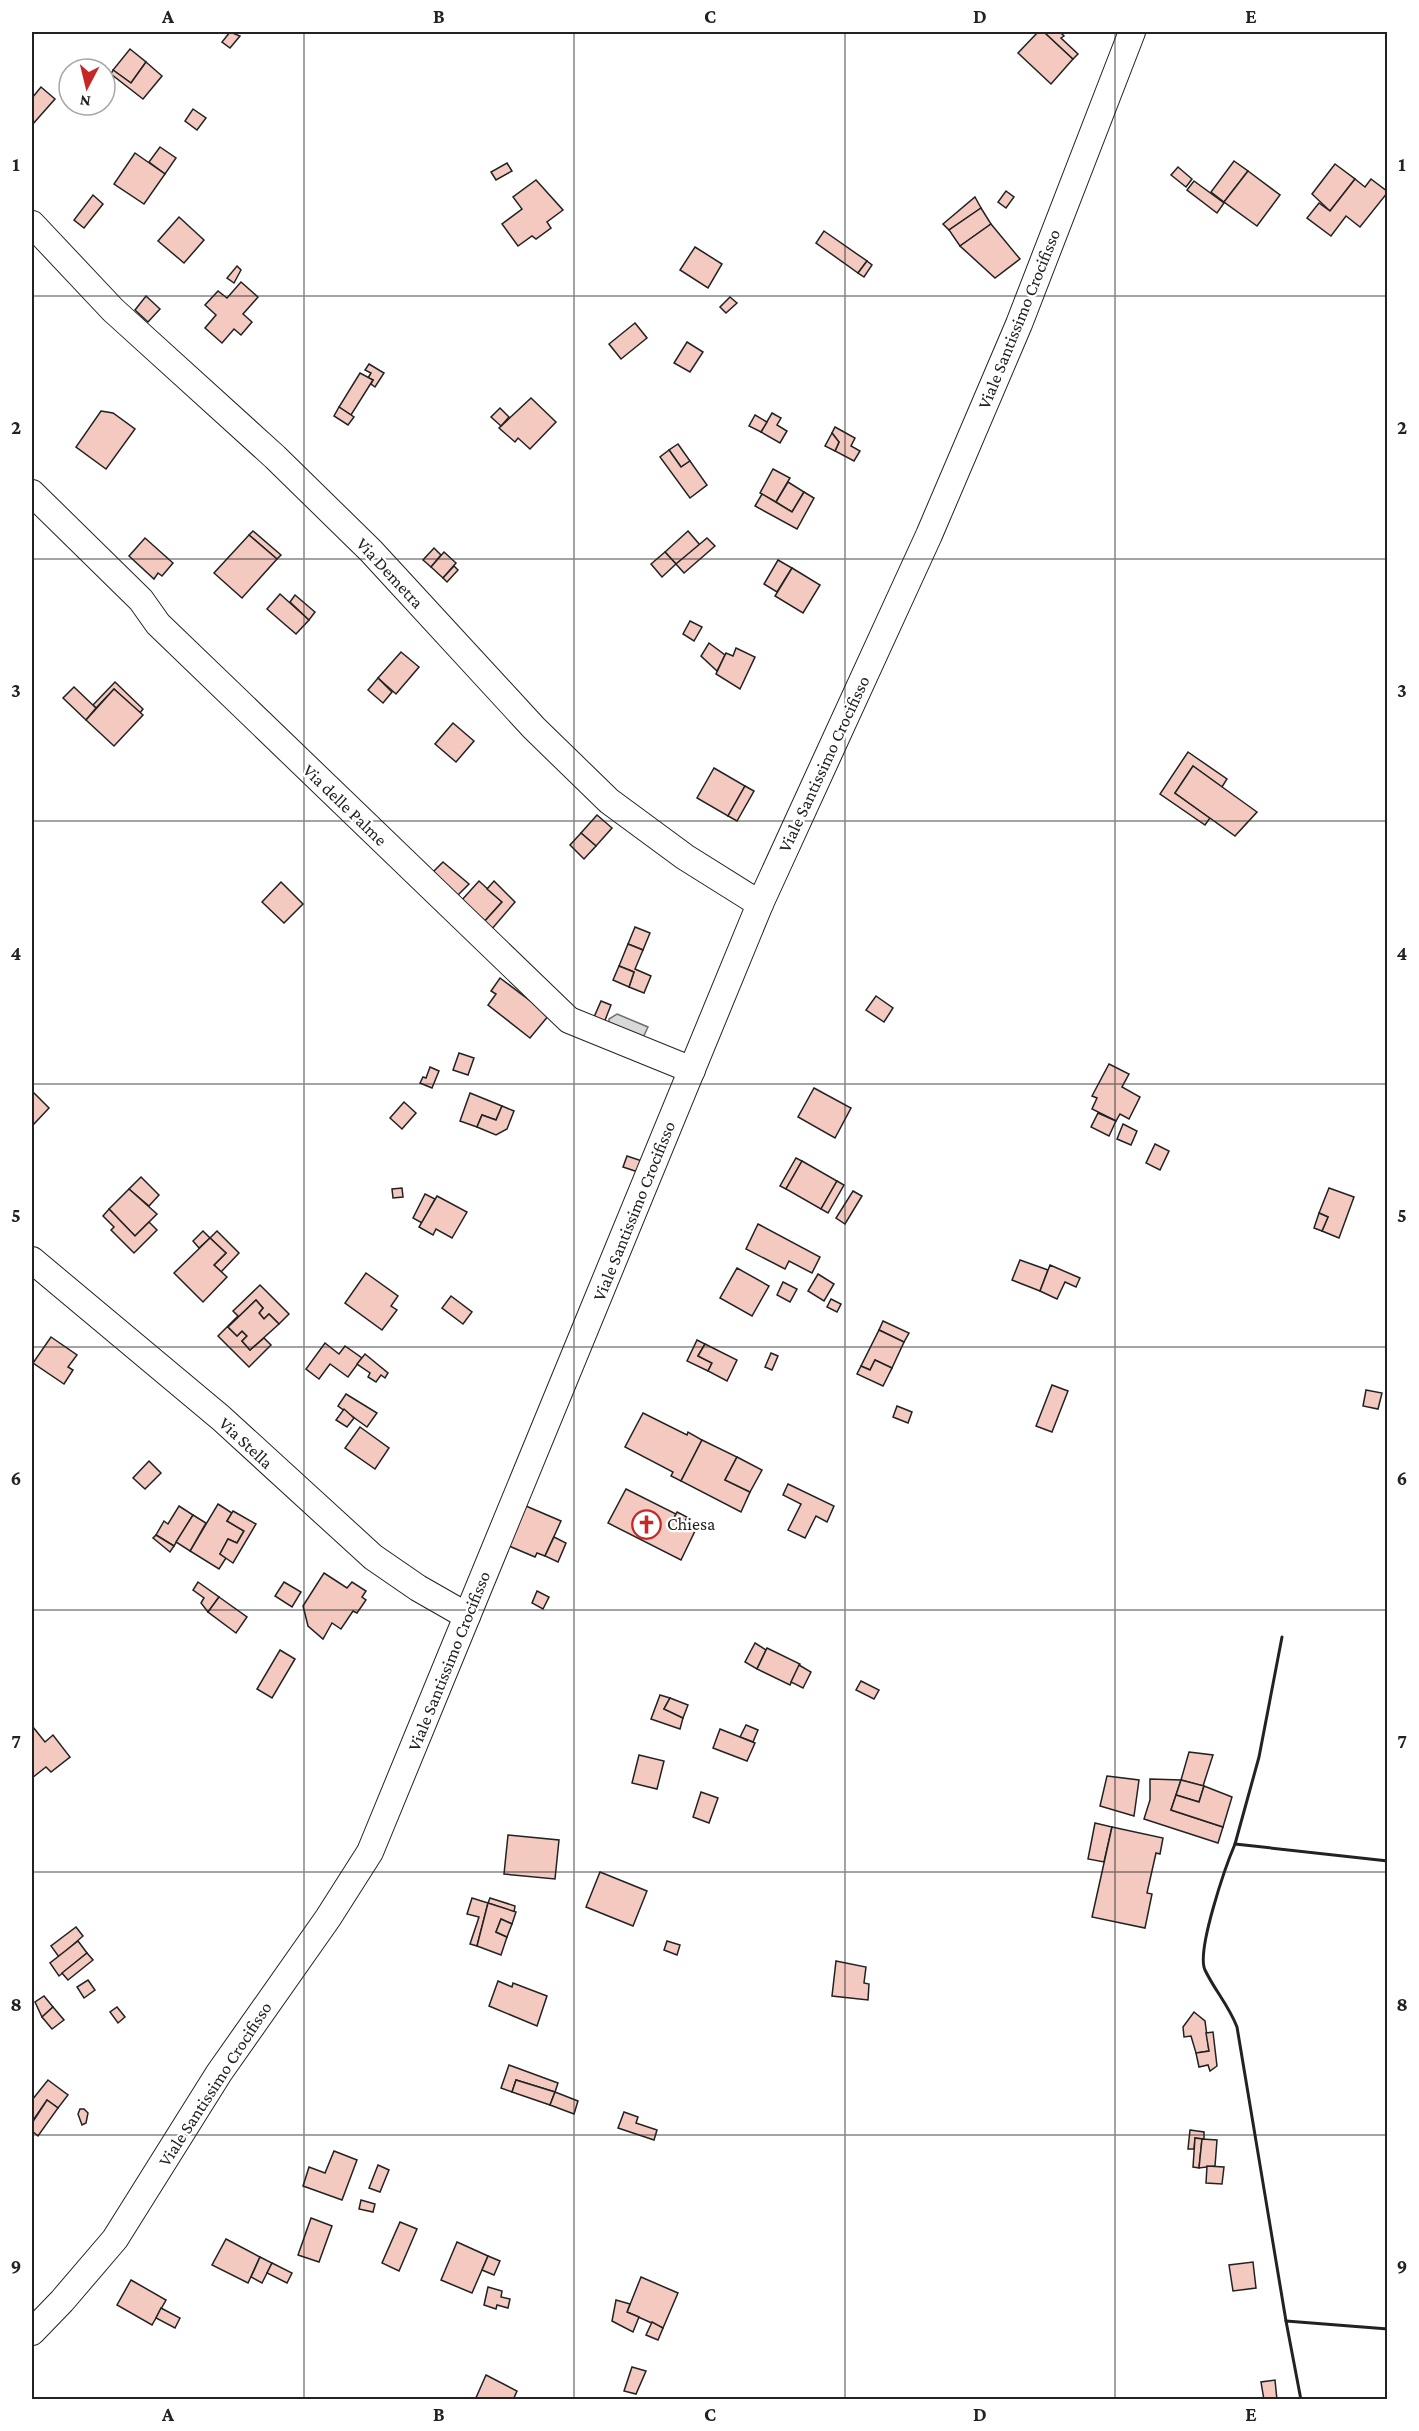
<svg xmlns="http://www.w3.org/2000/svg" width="1419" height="2431" viewBox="0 0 1419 2431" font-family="'Crimson Pro',serif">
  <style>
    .water { fill: #d9d9d9; stroke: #6f6f6f; stroke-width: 1.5 }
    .building { fill: #f3c9c0; stroke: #222; stroke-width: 1.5 }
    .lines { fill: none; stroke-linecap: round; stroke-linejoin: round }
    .minor-casing { stroke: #222; stroke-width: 28 }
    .minor { stroke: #fff; stroke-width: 26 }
    .wall { stroke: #222; stroke-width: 3 }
    .grid { fill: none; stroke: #222; stroke-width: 1.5; stroke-opacity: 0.55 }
    .labels { text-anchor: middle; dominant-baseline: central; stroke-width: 4.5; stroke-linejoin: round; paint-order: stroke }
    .street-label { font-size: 18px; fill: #222; stroke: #fff }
    .poi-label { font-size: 18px; fill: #222; stroke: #fff; text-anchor: start }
    .neatline { fill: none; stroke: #222; stroke-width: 2 }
    .grid-label { font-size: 20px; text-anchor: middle; font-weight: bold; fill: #222 }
  </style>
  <rect width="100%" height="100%" fill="#fff"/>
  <path class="water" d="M617 1014 648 1027 641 1042 609 1024V1019Z"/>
  <g class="building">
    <path d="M230 32 240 36 230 48 222 42Z"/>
    <path d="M1038 32H1044L1073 59 1051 84 1018 53Z"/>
    <path d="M1044 32H1060L1064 36 1061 38 1078 54 1073 59Z"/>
    <path d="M130 49 146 62 131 83 113 70Z"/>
    <path d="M146 62 162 76 143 99 111 74 113 70 131 83Z"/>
    <path d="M41 87 55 99 32 125V98Z"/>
    <path d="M193 109 206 118 197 130 185 121Z"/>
    <path d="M160 147 176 158 165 174 149 162Z"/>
    <path d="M135 153 165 174 144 204 114 184Z"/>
    <path d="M1234 161 1248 171 1224 202 1211 192Z"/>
    <path d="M507 163 512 171 496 180 491 172Z"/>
    <path d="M1335 164 1355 179 1330 211 1312 194Z"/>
    <path d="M1178 167 1192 179 1186 187 1171 175Z"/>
    <path d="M1248 171 1280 195 1257 226 1224 202Z"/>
    <path d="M1355 179 1365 187 1371 179 1388 192 1360 227 1346 216 1331 236 1307 218 1319 203 1330 211Z"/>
    <path d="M536 180 563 210 547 222 551 228 536 239 532 236 518 246 502 224 522 209 513 197Z"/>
    <path d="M1194 181 1224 203 1217 213 1187 190Z"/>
    <path d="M1006 191 1014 197 1006 208 998 202Z"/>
    <path d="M93 195 103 204 84 228 74 220Z"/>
    <path d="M975 197 981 208 949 230 943 224Z"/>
    <path d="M981 208 991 224 960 246 949 230Z"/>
    <path d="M179 217 204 240 184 263 158 241Z"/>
    <path d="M991 224 1020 259 995 278 960 246Z"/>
    <path d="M824 231 867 261 858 273 816 243Z"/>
    <path d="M695 247 722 264 708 288 680 270Z"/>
    <path d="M867 261 872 265 864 277 858 273Z"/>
    <path d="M237 266 241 270 234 283 227 278Z"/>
    <path d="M241 282 258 297 243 314 252 322 241 335 234 329 222 343 205 328 216 315 205 305 218 291 227 298Z"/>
    <path d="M146 296 160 309 148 322 135 310Z"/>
    <path d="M730 297 737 303 726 313 720 307Z"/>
    <path d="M635 323 647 338 621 359 609 344Z"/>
    <path d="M687 342 703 352 690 372 674 363Z"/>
    <path d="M369 364 384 373 375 387 371 384 373 380 368 378 371 373 365 370Z"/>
    <path d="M360 373 373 380 351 415 339 407Z"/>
    <path d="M531 398 556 422 530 449 518 438 515 442 499 428Z"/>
    <path d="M339 407 354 417 348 425 334 416Z"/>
    <path d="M500 408 509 417 501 426 491 417Z"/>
    <path d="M101 411 113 413 135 429 106 469 76 447Z"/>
    <path d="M772 413 781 418 777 425 787 431 780 443 761 432Z"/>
    <path d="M755 415 767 422 761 432 749 426Z"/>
    <path d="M835 427 855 438 851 446 860 451 854 461 835 451 839 442 832 433Z"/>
    <path d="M832 433 839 442 835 451 825 446Z"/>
    <path d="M678 444 690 461 681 467 669 450Z"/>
    <path d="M669 450 681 467 690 461 707 485 690 498 660 457Z"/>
    <path d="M773 469 790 478 776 502 760 493Z"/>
    <path d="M788 482 804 492 792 512 776 502Z"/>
    <path d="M804 492 814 498 797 529 755 506 762 494 792 512Z"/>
    <path d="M253 531 281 555 277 559 249 535Z"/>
    <path d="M688 531 700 545 676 564 665 552Z"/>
    <path d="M249 535 277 559 242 598 214 573Z"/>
    <path d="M145 538 173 563 162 576 158 573 154 579 129 556Z"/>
    <path d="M707 538 715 546 684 573 676 564Z"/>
    <path d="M434 548 441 555 431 567 423 560Z"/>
    <path d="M444 552 456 563 443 578 431 567Z"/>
    <path d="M665 552 676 564 662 577 651 564Z"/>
    <path d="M778 560 792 568 777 592 764 584Z"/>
    <path d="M454 566 458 570 447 582 443 578Z"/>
    <path d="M792 568 820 585 803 613 775 596Z"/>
    <path d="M280 594 309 620 296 634 267 609Z"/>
    <path d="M295 595 315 612 309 620 290 602Z"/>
    <path d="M690 621 702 627 694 641 683 634Z"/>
    <path d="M709 643 725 655 717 671 701 656Z"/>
    <path d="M736 648 755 657 740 689 716 674 726 653 733 656Z"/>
    <path d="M401 652 419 667 396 694 378 678Z"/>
    <path d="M378 678 392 692 383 703 368 690Z"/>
    <path d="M115 682 143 709 140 713 114 689 96 708 93 705Z"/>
    <path d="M74 687 96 708 86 720 63 698Z"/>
    <path d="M114 689 143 715 114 746 86 720Z"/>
    <path d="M453 723 474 741 456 762 435 744Z"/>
    <path d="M1188 752 1227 779 1222 787 1193 766 1175 793 1210 818 1205 825 1160 794Z"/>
    <path d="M1193 766 1257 812 1235 836 1175 793Z"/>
    <path d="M714 768 745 786 728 816 697 798Z"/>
    <path d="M745 786 754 791 737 821 728 816Z"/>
    <path d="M597 815 612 828 596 846 581 833Z"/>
    <path d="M581 833 596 846 584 859 570 845Z"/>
    <path d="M443 862 469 884 457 896 433 872Z"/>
    <path d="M479 881 502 902 483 923 461 901Z"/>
    <path d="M494 881 515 902 491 930 483 923 502 902 487 889Z"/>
    <path d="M281 882 303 904 284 923 262 902Z"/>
    <path d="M635 927 650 933 643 950 628 944Z"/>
    <path d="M628 944 643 950 635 969 651 976 644 993 629 987 634 972 619 966Z"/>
    <path d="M619 966 634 972 629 987 613 980Z"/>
    <path d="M500 978 549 1015 530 1038 488 1005 496 994 491 991Z"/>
    <path d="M876 996 893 1008 884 1022 866 1010Z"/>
    <path d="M601 1001 611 1005 602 1028 591 1024Z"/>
    <path d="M459 1053 474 1058 468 1075 453 1070Z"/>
    <path d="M1109 1064 1129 1074 1122 1087 1140 1097 1129 1119 1120 1114 1116 1121 1092 1109 1097 1098 1092 1096Z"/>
    <path d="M430 1067 439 1071 432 1088 420 1083 423 1077 426 1078Z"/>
    <path d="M814 1088 851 1108 835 1138 798 1117Z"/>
    <path d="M32 1091 49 1108 32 1126Z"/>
    <path d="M470 1093 502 1106 496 1120 482 1115 477 1127 460 1121Z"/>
    <path d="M404 1102 416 1113 402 1129 390 1118Z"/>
    <path d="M502 1106 514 1111 507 1129 496 1135 477 1127 482 1115 496 1120Z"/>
    <path d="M1098 1113 1116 1121 1109 1136 1091 1127Z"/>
    <path d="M1123 1124 1137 1131 1131 1145 1117 1139Z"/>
    <path d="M1155 1144 1169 1151 1160 1170 1146 1163Z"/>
    <path d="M627 1156 642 1161 638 1172 623 1167Z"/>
    <path d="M796 1158 802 1161 786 1189 780 1186Z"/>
    <path d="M802 1161 837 1181 821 1209 786 1189Z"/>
    <path d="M141 1177 159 1195 149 1206 129 1189Z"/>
    <path d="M837 1181 844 1185 828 1213 821 1209Z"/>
    <path d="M402 1188 403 1197 393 1198 392 1189Z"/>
    <path d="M1329 1188 1354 1197 1339 1238 1322 1231 1328 1217 1319 1213Z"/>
    <path d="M129 1189 157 1214 135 1236 109 1209Z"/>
    <path d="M853 1191 862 1196 845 1224 836 1218Z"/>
    <path d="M425 1194 435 1199 422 1223 413 1218Z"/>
    <path d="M437 1196 467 1212 452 1238 436 1229 433 1235 419 1227Z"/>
    <path d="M109 1209 135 1236 149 1222 157 1230 134 1253 111 1230 114 1227 103 1216Z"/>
    <path d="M1319 1213 1328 1217 1322 1231 1314 1228Z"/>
    <path d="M758 1224 820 1257 812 1273 789 1261 785 1269 746 1249Z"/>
    <path d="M203 1231 210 1238 199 1248 193 1241Z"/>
    <path d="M217 1231 239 1253 221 1272 214 1265 226 1253 210 1238Z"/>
    <path d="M210 1238 226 1253 214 1265 227 1277 203 1302 174 1273Z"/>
    <path d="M1020 1260 1048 1270 1040 1291 1012 1280Z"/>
    <path d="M1050 1265 1080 1278 1076 1287 1065 1282 1057 1299 1040 1291Z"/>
    <path d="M737 1268 769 1286 752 1316 720 1298Z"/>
    <path d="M366 1273 398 1296 391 1306 397 1310 382 1330 345 1303Z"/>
    <path d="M818 1274 834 1284 824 1301 808 1291Z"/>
    <path d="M783 1282 797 1289 790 1302 777 1295Z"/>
    <path d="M260 1285 289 1314 279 1324 269 1314 264 1319 259 1313 263 1308 256 1300 228 1327 237 1336 242 1331 247 1336 242 1341 250 1350 264 1338 271 1345 249 1367 218 1336 238 1316 233 1311Z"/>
    <path d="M451 1296 472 1312 463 1324 442 1308Z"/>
    <path d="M831 1299 841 1304 837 1312 827 1307Z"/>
    <path d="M256 1300 263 1308 259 1313 264 1319 269 1314 279 1324 250 1350 242 1341 247 1336 242 1331 237 1336 228 1327Z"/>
    <path d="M883 1321 909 1333 904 1342 879 1330Z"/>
    <path d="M879 1330 904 1342 892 1368 875 1360 870 1370 861 1366Z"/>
    <path d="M51 1337 77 1355 68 1367 73 1370 64 1384 33 1363Z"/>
    <path d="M697 1340 705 1344 698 1356 712 1363 708 1371 687 1361Z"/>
    <path d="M325 1343 339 1354 345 1346 362 1358 348 1377 330 1364 319 1379 306 1369Z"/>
    <path d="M705 1344 737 1360 727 1381 708 1371 712 1363 698 1356Z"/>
    <path d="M771 1353 778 1356 772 1370 765 1367Z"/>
    <path d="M365 1354 388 1373 385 1378 381 1375 376 1382 368 1377 370 1373 357 1364Z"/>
    <path d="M875 1360 892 1368 883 1386 857 1374 861 1366 870 1370Z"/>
    <path d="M1052 1385 1068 1391 1052 1432 1036 1426Z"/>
    <path d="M1366 1390 1382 1393 1378 1409 1363 1406Z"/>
    <path d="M346 1394 377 1413 367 1427 338 1406Z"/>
    <path d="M897 1406 912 1412 908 1423 893 1417Z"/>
    <path d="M344 1409 354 1418 347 1427 336 1420Z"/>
    <path d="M643 1413 687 1435 688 1432 702 1440 681 1481 671 1476 673 1472 625 1447Z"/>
    <path d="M360 1427 389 1448 375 1469 345 1448Z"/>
    <path d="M702 1440 737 1457 725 1480 750 1492 741 1512 681 1481Z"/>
    <path d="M737 1457 762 1470 750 1492 725 1480Z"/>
    <path d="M149 1461 161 1473 145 1489 133 1478Z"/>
    <path d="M788 1484 834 1506 827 1522 816 1516 805 1538 788 1530 801 1504 783 1495Z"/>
    <path d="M626 1489 676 1514 673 1520 695 1531 681 1560 608 1523Z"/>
    <path d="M218 1504 232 1513 227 1521 244 1531 237 1543 228 1539 220 1554 226 1558 219 1569 190 1551Z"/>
    <path d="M179 1506 193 1515 174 1546 156 1535 164 1521 168 1524Z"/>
    <path d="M526 1506 561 1521 545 1556 537 1553 535 1557 509 1546Z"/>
    <path d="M233 1511 256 1524 233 1563 220 1554 228 1539 237 1543 244 1531 227 1521Z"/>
    <path d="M677 1512 687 1517 683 1525 673 1520Z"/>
    <path d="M193 1515 206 1523 190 1551 176 1542Z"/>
    <path d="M156 1535 174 1546 170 1552 153 1538Z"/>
    <path d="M554 1537 566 1543 558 1562 545 1556Z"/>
    <path d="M324 1573 347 1588 352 1582 366 1591 362 1597 366 1600 357 1613 353 1611 341 1629 332 1623 323 1639 308 1626 303 1606Z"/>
    <path d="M198 1582 219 1597 208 1612 201 1603 204 1598 193 1590Z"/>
    <path d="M284 1582 301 1592 292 1607 275 1596Z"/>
    <path d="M537 1591 549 1597 543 1609 532 1603Z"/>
    <path d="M219 1597 247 1617 236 1633 208 1612Z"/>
    <path d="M755 1643 766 1650 757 1669 745 1662Z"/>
    <path d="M767 1648 800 1664 790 1685 757 1669Z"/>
    <path d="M280 1650 295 1659 272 1698 257 1689Z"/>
    <path d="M799 1665 811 1672 803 1688 791 1682Z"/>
    <path d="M861 1681 879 1690 874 1699 856 1690Z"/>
    <path d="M660 1695 670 1698 664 1709 683 1718 680 1729 651 1719Z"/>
    <path d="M670 1698 688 1705 683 1718 664 1709Z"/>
    <path d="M746 1725 758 1730 753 1742 740 1737Z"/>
    <path d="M33 1727 45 1742 53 1735 70 1757 51 1772 46 1767 32 1778Z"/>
    <path d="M720 1729 755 1743 747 1761 713 1748Z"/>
    <path d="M1189 1752 1213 1755 1203 1786 1181 1780Z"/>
    <path d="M639 1755 664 1761 657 1789 632 1783Z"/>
    <path d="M1107 1776 1139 1780 1134 1816 1100 1806Z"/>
    <path d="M1150 1779 1181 1780 1171 1810 1223 1827 1218 1843 1144 1819 1150 1800Z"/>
    <path d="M1181 1780 1204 1786 1199 1802 1176 1795Z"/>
    <path d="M1204 1786 1232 1797 1223 1827 1171 1810 1176 1795 1199 1802Z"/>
    <path d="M701 1792 718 1798 709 1823 693 1817Z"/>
    <path d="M1095 1823 1112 1827 1104 1862 1088 1859Z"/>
    <path d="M1112 1827 1163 1838 1160 1854 1156 1853 1147 1893 1152 1894 1145 1928 1092 1917Z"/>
    <path d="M508 1835 559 1840 555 1879 504 1874Z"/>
    <path d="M600 1872 647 1891 633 1926 586 1907Z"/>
    <path d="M472 1898 488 1903 477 1946 470 1944 479 1917 467 1914Z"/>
    <path d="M490 1898 515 1906 514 1912 488 1903Z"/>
    <path d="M488 1903 516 1912 512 1924 501 1919 496 1932 507 1937 501 1955 477 1946Z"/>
    <path d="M501 1919 512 1924 507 1937 496 1932Z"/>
    <path d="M76 1927 83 1936 59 1957 51 1946Z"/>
    <path d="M78 1941 87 1953 59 1976 50 1963Z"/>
    <path d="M667 1941 680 1945 677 1955 664 1950Z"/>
    <path d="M87 1953 93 1960 68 1980 62 1973Z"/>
    <path d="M836 1961 866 1967 864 1983 869 1984 868 2000 832 1996Z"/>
    <path d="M88 1980 95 1990 84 1998 77 1987Z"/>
    <path d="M498 1981 512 1987 513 1983 547 1996 537 2026 489 2006Z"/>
    <path d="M44 1996 53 2007 42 2017 35 2002Z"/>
    <path d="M53 2007 64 2020 52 2029 42 2017Z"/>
    <path d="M117 2007 125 2017 118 2023 110 2012Z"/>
    <path d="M1194 2012 1205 2021 1209 2051 1196 2053 1191 2036 1184 2037 1183 2027Z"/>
    <path d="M1213 2032 1217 2066 1210 2071 1208 2065 1199 2067 1196 2053 1209 2051 1206 2033Z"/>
    <path d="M509 2065 558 2083 555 2092 516 2080 512 2092 501 2088Z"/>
    <path d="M48 2080 68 2095 58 2108 47 2100 34 2119 32 2117V2100Z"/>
    <path d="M516 2080 555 2092 550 2105 512 2092Z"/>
    <path d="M555 2092 578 2101 574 2114 550 2105Z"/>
    <path d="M47 2100 58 2108 38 2136 32 2131V2123Z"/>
    <path d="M80 2109H84L88 2113 86 2123 82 2125 78 2114Z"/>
    <path d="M624 2112 638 2117 636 2123 657 2130 654 2140 618 2128Z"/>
    <path d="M1190 2130 1204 2132V2139L1195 2138 1194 2149H1188Z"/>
    <path d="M1195 2138 1202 2139 1199 2168 1193 2167Z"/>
    <path d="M1202 2139 1217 2140 1215 2166 1199 2168Z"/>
    <path d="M334 2151 357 2160 342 2200 303 2186 309 2167 325 2173Z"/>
    <path d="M378 2165 389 2170 380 2192 369 2188Z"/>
    <path d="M1207 2166 1224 2167 1222 2184 1206 2183Z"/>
    <path d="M361 2200 375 2204 373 2212 359 2209Z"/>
    <path d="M311 2218 332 2226 319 2262 298 2255Z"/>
    <path d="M400 2222 417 2229 399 2271 382 2263Z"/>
    <path d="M226 2239 260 2257 248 2283 212 2265Z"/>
    <path d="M457 2242 488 2256 472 2293 441 2280Z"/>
    <path d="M488 2256 500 2261 494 2275 482 2270Z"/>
    <path d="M260 2257 272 2263 262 2283 251 2277Z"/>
    <path d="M1253 2262 1256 2288 1233 2291 1229 2265Z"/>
    <path d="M272 2263 292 2273 287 2283 267 2273Z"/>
    <path d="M641 2277 678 2293 663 2328 627 2312Z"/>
    <path d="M131 2280 166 2300 152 2325 117 2305Z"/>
    <path d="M488 2287 502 2291 501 2297 510 2299 508 2308 497 2305 496 2309 484 2305Z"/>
    <path d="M616 2300 630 2304 627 2312 639 2317 633 2332 612 2321Z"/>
    <path d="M161 2308 180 2318 175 2328 156 2318Z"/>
    <path d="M652 2322 663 2328 658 2340 646 2335Z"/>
    <path d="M632 2367 646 2371 636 2394 624 2391Z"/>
    <path d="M486 2375 517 2391 513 2400H475Z"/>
    <path d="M1275 2380 1277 2400H1264L1261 2382Z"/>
  </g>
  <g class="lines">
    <defs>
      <g id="minor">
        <path d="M32 224 113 310 275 457 371 551 534 728 609 801 685 857 760 904"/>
        <path d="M32 493 141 600 158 624 569 1020 692 1070"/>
        <path d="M32 1260 221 1418 373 1557 418 1588 467 1616"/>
        <path d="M32 2332 62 2301 115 2239 219 2073 328 1918 370 1852 760 904 929 535 1019 324 1132 32"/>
      </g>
    </defs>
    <use href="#minor" class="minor-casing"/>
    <use href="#minor" class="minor"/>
    <g class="wall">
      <path d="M1235 1844 1259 1757 1282 1637"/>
      <path d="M1286 2321 1237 2027C1228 2004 1215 1991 1205 1970 1196 1951 1226 1865 1235 1844L1388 1861"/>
      <path d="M1301 2400 1286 2321 1388 2329"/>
    </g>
  </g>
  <path class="grid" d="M304 32V2400M574 32V2400M845 32V2400M1115 32V2400M32 296H1388M32 559H1388M32 821H1388M32 1084H1388M32 1347H1388M32 1610H1388M32 1872H1388M32 2135H1388"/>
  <defs>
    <symbol id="church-ring" viewBox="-11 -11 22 22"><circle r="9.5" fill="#fff" stroke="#c62828" stroke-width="1.5"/><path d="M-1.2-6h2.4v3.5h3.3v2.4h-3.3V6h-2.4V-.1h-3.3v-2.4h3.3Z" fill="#c62828"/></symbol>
  </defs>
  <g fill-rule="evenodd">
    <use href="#church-ring" x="630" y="1508" width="33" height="33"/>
  </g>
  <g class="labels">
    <g class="street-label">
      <text transform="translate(1019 319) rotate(-68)">Viale Santissimo Crocifisso</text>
      <text transform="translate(390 573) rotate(47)">Via Demetra</text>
      <text transform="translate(824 764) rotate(-65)">Viale Santissimo Crocifisso</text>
      <text transform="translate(345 805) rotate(44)">Via delle Palme</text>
      <text transform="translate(634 1211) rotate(-68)">Viale Santissimo Crocifisso</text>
      <text transform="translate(246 1443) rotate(43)">Via Stella</text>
      <text transform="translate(449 1661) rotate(-68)">Viale Santissimo Crocifisso</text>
      <text transform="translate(215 2084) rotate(-57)">Viale Santissimo Crocifisso</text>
    </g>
    <g class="poi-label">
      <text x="667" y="1524">Chiesa</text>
    </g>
  </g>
  <rect width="1419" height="2431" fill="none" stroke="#ffffff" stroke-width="66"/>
  <g transform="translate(87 87) rotate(187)"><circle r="28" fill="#ffffff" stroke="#a7a7a7" stroke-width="1.5"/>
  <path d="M0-4.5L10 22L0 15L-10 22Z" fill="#c62828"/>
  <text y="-9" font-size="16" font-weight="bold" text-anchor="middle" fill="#222222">N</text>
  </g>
  <rect x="33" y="33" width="1353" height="2365" class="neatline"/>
  <g class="grid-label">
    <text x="168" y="23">A</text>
    <text x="439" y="23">B</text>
    <text x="710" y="23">C</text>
    <text x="980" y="23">D</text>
    <text x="1251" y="23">E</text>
    <text x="16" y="171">1</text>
    <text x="1402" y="171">1</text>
    <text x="16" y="434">2</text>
    <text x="1402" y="434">2</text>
    <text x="16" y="697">3</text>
    <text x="1402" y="697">3</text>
    <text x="16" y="960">4</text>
    <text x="1402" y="960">4</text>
    <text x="16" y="1222">5</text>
    <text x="1402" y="1222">5</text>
    <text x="16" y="1485">6</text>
    <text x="1402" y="1485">6</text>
    <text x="16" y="1748">7</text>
    <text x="1402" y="1748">7</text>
    <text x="16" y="2011">8</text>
    <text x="1402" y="2011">8</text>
    <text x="16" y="2273">9</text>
    <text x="1402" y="2273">9</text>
    <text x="168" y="2421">A</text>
    <text x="439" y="2421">B</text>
    <text x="710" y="2421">C</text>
    <text x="980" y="2421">D</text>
    <text x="1251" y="2421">E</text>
  </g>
</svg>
